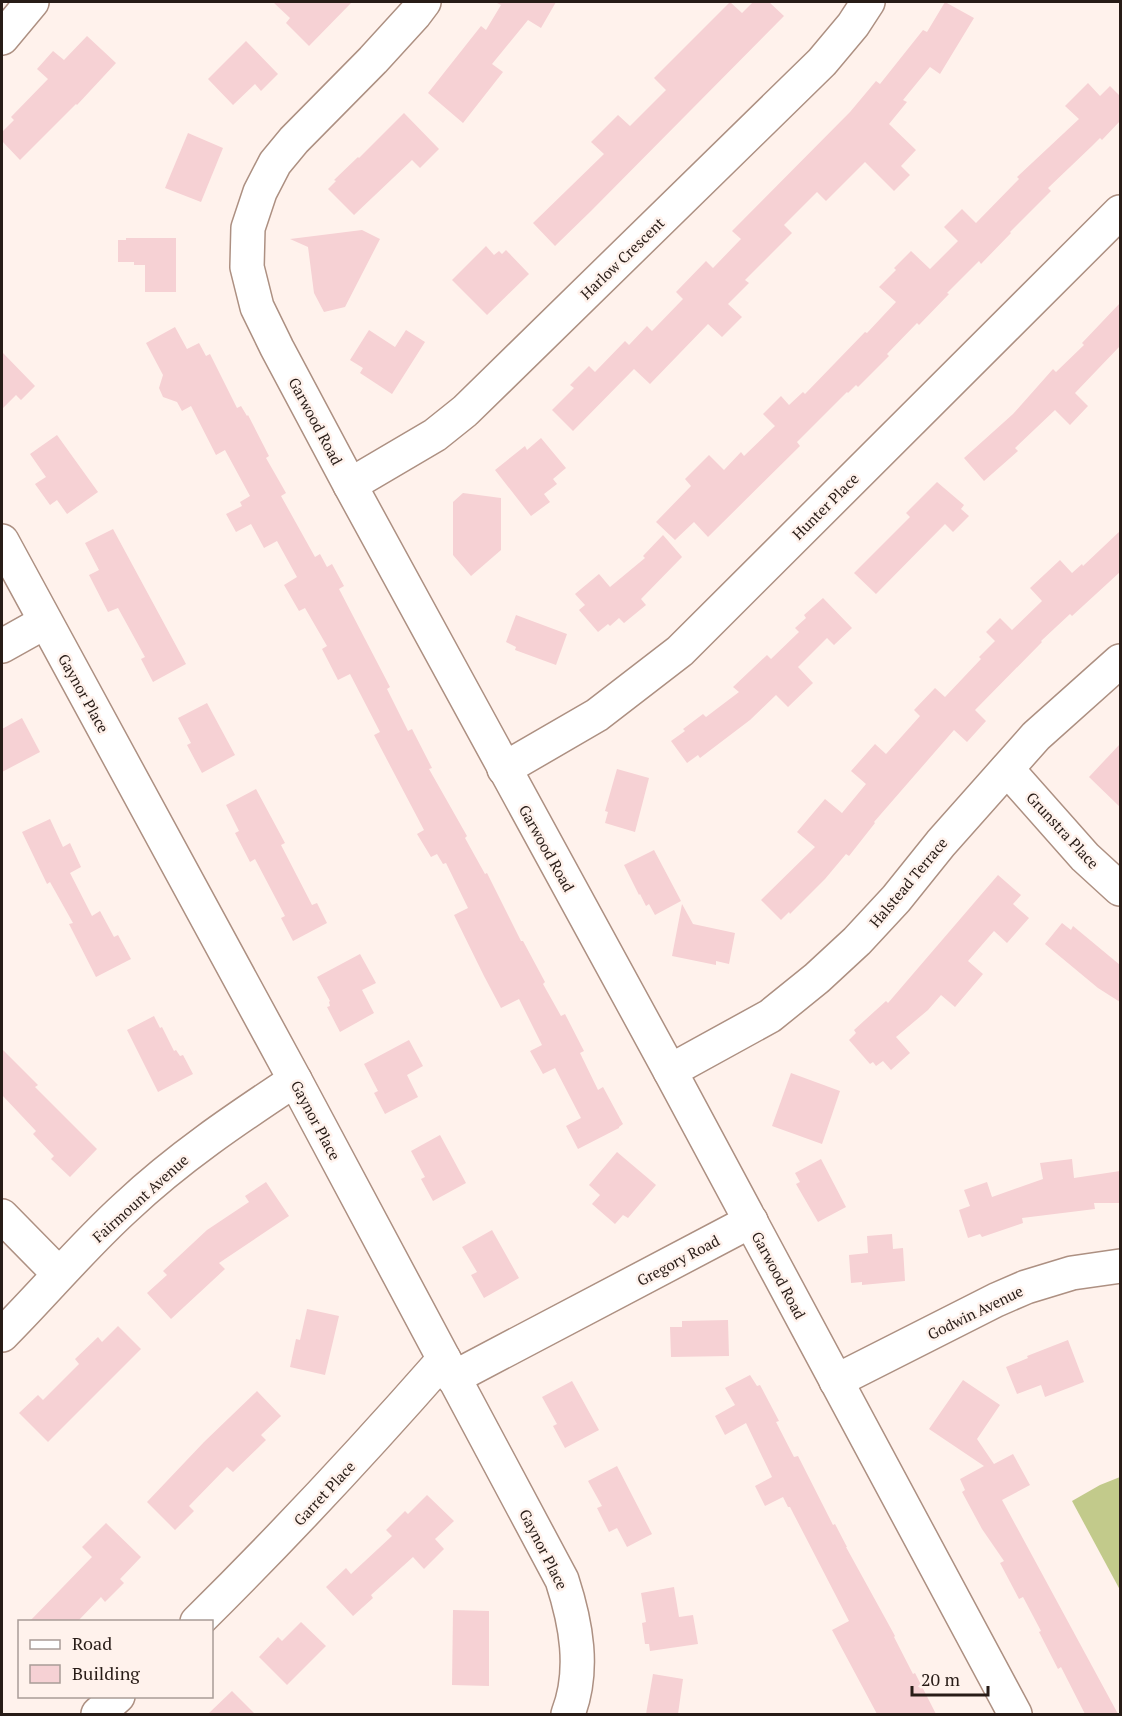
<svg xmlns="http://www.w3.org/2000/svg" width="1122" height="1716" viewBox="0 0 1122 1716" font-family="'PT Serif',serif">
  <style>
    .green { fill: #c2ca8b }
    .building { fill: #f6d1d4 }
    .lines { fill: none; stroke-linecap: round; stroke-linejoin: round }
    .minor-casing { stroke: #ad9082; stroke-width: 36 }
    .minor { stroke: #fff; stroke-width: 33 }
    .labels { text-anchor: middle; dominant-baseline: central; stroke-width: 5; stroke-linejoin: round; paint-order: stroke }
    .street-label { font-size: 15px; fill: #281c17; stroke: #fff2ec }
  </style>
  <rect width="100%" height="100%" fill="#fff2ec"/>
  <path class="green" d="M1120 1477V1590L1072 1501 1100 1485Z"/>
  <g class="building">
    <path d="M273 2H352L309 46 286 23 290 18Z"/>
    <path d="M495 2H556L541 28 528 20 492 64 503 72 463 123 428 93 481 26 486 30 501 5Z"/>
    <path d="M730 2 742 13 753 2H769L784 16 591 211 555 246 533 223 604 154 591 142 618 115 630 126 666 90 654 78Z"/>
    <path d="M945 2 974 18 940 74 930 67 903 100 907 102 889 124 916 150 901 166 910 175 894 191 865 162 826 201 817 192 784 225 792 233 745 280 749 283 728 304 742 317 722 337 708 324 650 384 634 369 573 431 552 410 574 388 570 385 589 366 595 372 625 341 629 345 647 326 652 331 683 299 676 292 706 261 713 268 741 239 732 231 850 112 876 81 880 84 923 30 927 32Z"/>
    <path d="M87 36 116 63 77 105 76 104 20 160 2 141V132L14 120 11 117 48 79 37 69 53 51 64 60Z"/>
    <path d="M246 41 278 74 261 91 255 84 233 105 208 79Z"/>
    <path d="M1088 83 1100 96 1110 86 1120 96V121L1102 140 1100 138 1092 146 1048 188 1051 191 1010 232 1011 233 981 264 979 261 947 293 949 294 919 325 917 323 887 354 889 356 858 387 856 385 848 393 847 392 797 442 800 446 708 537 694 522 675 540 656 522 691 486 685 479 709 455 724 470 741 452 744 456 775 426 763 414 781 396 789 405 803 392 805 394 865 332 867 333 896 302 879 287 896 270 894 268 911 251 930 269 958 241 944 227 962 209 976 223 1019 179 1017 177 1079 119 1065 106Z"/>
    <path d="M404 113 439 149 420 168 412 160 354 215 328 189 336 181 334 180 358 157 359 158Z"/>
    <path d="M188 133 223 148 201 202 165 188Z"/>
    <path d="M362 230 380 239 345 307 324 312 314 293 308 247 290 239Z"/>
    <path d="M126 238H176V292H145V265H134V262H118V240H126Z"/>
    <path d="M486 246 494 255 499 251 502 254 506 250 529 274 487 315 452 280Z"/>
    <path d="M1120 303V346L1075 393 1088 406 1070 425 1055 410 1015 448 1018 451 984 481 964 458 1013 414 1053 369 1056 372 1084 345 1082 343Z"/>
    <path d="M175 327 187 349 199 343 206 356 210 354 237 408 241 406 247 416 248 415 269 456 266 458 286 493 281 496 315 557 320 554 327 567 332 564 344 586 339 589 390 687 387 689 408 731 412 729 432 768 429 769 467 836 465 838 485 874 487 873 521 941H523L545 982 543 984 561 1016 565 1014 584 1051 580 1053 598 1090 603 1087 623 1124 619 1127V1128L578 1149 566 1126 581 1118 555 1068 543 1074 530 1051 542 1045 519 999 501 1008 484 976 454 915 468 908 446 863 443 864 437 854 431 857 417 834 424 830 374 735 380 732 350 674 338 680 322 649 327 646 305 608 299 611 284 585 297 577 277 541 264 548 251 524 236 532 226 514 242 506 240 502 250 496 225 450 216 455 191 406 182 411 177 402 163 397 159 388 163 375 146 343Z"/>
    <path d="M369 330 395 347 406 330 425 342 392 394 360 373 363 368 350 360Z"/>
    <path d="M2 352 35 386 21 400 16 395 2 409Z"/>
    <path d="M57 435 98 492 67 514 57 500 50 505 35 484 46 477 30 454Z"/>
    <path d="M541 438 566 468 553 479 557 484 544 494 550 502 531 516 495 470 525 446 527 450Z"/>
    <path d="M937 482 964 505 961 509 969 516 953 532 945 524 876 594 854 573 910 517 906 513Z"/>
    <path d="M463 493 501 498V550L471 576 453 555V502Z"/>
    <path d="M113 529 186 664 153 682 141 659 145 657 118 608 108 612 89 575 99 570 85 543Z"/>
    <path d="M1120 531V572L1072 616 1070 614 1041 641 1042 642 975 710 986 721 967 742 954 730 874 822 875 823 849 856 846 854 825 879 790 914 789 912 781 920 761 900 815 847 797 832 825 799 842 813 866 784 851 771 875 744 886 754 920 716 914 710 935 688 945 697 981 659 979 657 995 641 986 632 1000 618 1012 630 1042 601 1030 588 1060 560 1072 573 1082 564 1083 566Z"/>
    <path d="M663 535 682 557 641 599 646 605 624 623 619 618 610 626 608 624 598 632 579 610 585 605 575 594 599 574 610 587 645 558 643 556Z"/>
    <path d="M823 598 852 628 834 645 827 638 798 667 813 683 788 707 776 695 750 720 700 758 698 755 687 763 671 741 685 731 683 729 703 714 706 717 739 692 733 687 767 655 771 659 799 632 795 628 806 618 804 615Z"/>
    <path d="M516 615 567 634 556 665 515 650 516 647 506 642Z"/>
    <path d="M207 703 235 755 202 773 187 745 191 743 178 718Z"/>
    <path d="M22 718 40 752 2 772V729Z"/>
    <path d="M1120 744V807L1089 777Z"/>
    <path d="M617 769 649 778 635 832 605 823 608 812 605 811Z"/>
    <path d="M256 789 285 843 281 845 312 905 317 903 327 923 293 941 281 918 285 916 255 859 250 862 235 833 239 831 226 805Z"/>
    <path d="M50 819 63 847 70 843 81 867 70 873 92 916 100 911 114 937 118 935 131 959 96 977 69 924 73 923 50 882 47 884 22 832Z"/>
    <path d="M654 850 681 901 655 915 649 904 646 906 640 894 639 895 624 865Z"/>
    <path d="M998 875 1021 895 1013 904 1029 918 1007 943 994 931 968 961 983 974 955 1007 941 995 928 1010 896 1037 910 1053 891 1070 883 1061 876 1066 873 1062 870 1064 849 1040 856 1033 854 1030 886 1001 888 1003Z"/>
    <path d="M682 904 693 924 735 933 729 964 716 961V965L672 956Z"/>
    <path d="M1062 923 1071 930 1073 926 1120 965V1002L1098 988 1045 944Z"/>
    <path d="M360 954 376 983 362 990 374 1013 340 1032 327 1007 330 1006 329 1002 330 1001 317 977Z"/>
    <path d="M154 1016 160 1028 162 1027 174 1051 176 1050 180 1056 183 1055 193 1074 158 1092 127 1030Z"/>
    <path d="M409 1040 423 1066 407 1075 418 1097 385 1114 374 1093 378 1091 364 1064Z"/>
    <path d="M2 1049 38 1085 35 1087 97 1149 70 1177 51 1159 54 1156 33 1134 36 1131 2 1095Z"/>
    <path d="M791 1073 840 1091 822 1144 772 1126Z"/>
    <path d="M440 1135 466 1183 433 1201 421 1179 425 1177 411 1151Z"/>
    <path d="M617 1152 656 1185 628 1218 623 1215 615 1224 592 1204 600 1195 589 1185Z"/>
    <path d="M821 1159 846 1207 818 1222 796 1184 800 1182 795 1173Z"/>
    <path d="M1072 1159 1074 1178 1120 1171V1203H1094L1095 1209 1022 1218 1023 1223 982 1237 980 1234 968 1238 959 1210 970 1206 964 1190 987 1182 992 1197 1043 1179 1040 1163Z"/>
    <path d="M266 1182 289 1216 219 1263 225 1269 171 1319 147 1293 167 1275 163 1271 207 1230 249 1202 245 1196Z"/>
    <path d="M492 1230 519 1278 484 1298 471 1275 477 1272 462 1247Z"/>
    <path d="M892 1234 893 1249 903 1248 905 1281 862 1285V1282L851 1283 849 1255 868 1253 867 1236Z"/>
    <path d="M307 1309 339 1316 325 1375 290 1367 296 1339 300 1340Z"/>
    <path d="M728 1320 729 1356 671 1357 670 1327H682V1321Z"/>
    <path d="M118 1326 141 1349 48 1442 19 1413 38 1395 43 1400 79 1364 75 1359 98 1337 102 1342Z"/>
    <path d="M1068 1340 1084 1382 1045 1397 1041 1385 1017 1394 1006 1367 1028 1358 1027 1356Z"/>
    <path d="M750 1375 757 1386 760 1385 779 1421 776 1422 794 1457 798 1456 833 1525 835 1524 847 1547H846L895 1636 894 1637 913 1674 915 1673 936 1714H877L832 1630 849 1621 790 1507H788L783 1497 765 1506 755 1486 772 1477 746 1423 725 1435 715 1416 735 1405 725 1388Z"/>
    <path d="M963 1380 1000 1405 977 1439 994 1464 1013 1454 1030 1485 1002 1500 1118 1714H1085L1061 1667 1058 1669 1039 1632 1041 1631 1023 1597 1019 1599 1000 1563 1004 1561 982 1529 962 1492 965 1490 960 1479 984 1466 929 1429Z"/>
    <path d="M572 1381 599 1430 565 1448 553 1426 557 1424 542 1397Z"/>
    <path d="M257 1391 281 1416 261 1435 266 1440 233 1472 227 1467 189 1506 194 1511 175 1530 147 1502 204 1442Z"/>
    <path d="M617 1466 652 1534 627 1547 617 1528 609 1532 597 1508 602 1506 588 1481Z"/>
    <path d="M427 1495 454 1521 435 1539 444 1549 424 1569 413 1557 371 1595 373 1598 353 1616 326 1587 346 1568 351 1574 392 1536 386 1530 405 1511 408 1514Z"/>
    <path d="M106 1523 141 1557 120 1579 124 1583 105 1602 101 1597 77 1622H29L92 1557 82 1547Z"/>
    <path d="M674 1587 679 1617 693 1615 698 1644 650 1651 649 1644H645L642 1623 646 1622 641 1593Z"/>
    <path d="M453 1610 489 1611V1686L452 1685Z"/>
    <path d="M301 1622 326 1646 287 1685 259 1657 278 1637 282 1641Z"/>
    <path d="M653 1674 683 1679 678 1714H646Z"/>
    <path d="M232 1691 255 1714H208Z"/>
  </g>
  <g class="lines">
    <defs>
      <g id="minor">
        <path d="M424 2 415 14 373 60 294 140 275 163 260 192 248 228 247 267 257 307 277 348 350 485 670 1071 1015 1714"/>
        <path d="M2 38 32 2"/>
        <path d="M350 485 435 435 465 411 822 62 853 25 868 2"/>
        <path d="M2 541 295 1080 562 1580C576 1623 585 1670 568 1714"/>
        <path d="M2 646 45 622"/>
        <path d="M504 769 597 715 680 651 1120 212"/>
        <path d="M1007 769 1085 857 1120 889"/>
        <path d="M670 1071 770 1016 817 978 857 941 896 899 941 843 1036 736 1120 661"/>
        <path d="M2 1216 59 1274"/>
        <path d="M2 1335C44 1293 82 1247 126 1207 178 1158 236 1119 295 1080"/>
        <path d="M453 1378 751 1221"/>
        <path d="M836 1381 996 1300 1026 1287 1072 1273 1120 1266"/>
        <path d="M197 1622C283 1537 365 1449 444 1359"/>
        <path d="M98 1714 118 1696"/>
      </g>
    </defs>
    <use href="#minor" class="minor-casing"/>
    <use href="#minor" class="minor"/>
  </g>
  <g class="labels">
    <g class="street-label">
      <text transform="translate(622 258) rotate(-44)">Harlow Crescent</text>
      <text transform="translate(316 421) rotate(62)">Garwood Road</text>
      <text transform="translate(825 506) rotate(-45)">Hunter Place</text>
      <text transform="translate(84 693) rotate(61)">Gaynor Place</text>
      <text transform="translate(1063 830) rotate(47)">Grunstra Place</text>
      <text transform="translate(547 848) rotate(61)">Garwood Road</text>
      <text transform="translate(908 882) rotate(-50)">Halstead Terrace</text>
      <text transform="translate(316 1120) rotate(62)">Gaynor Place</text>
      <text transform="translate(140 1198) rotate(-42)">Fairmount Avenue</text>
      <text transform="translate(678 1260) rotate(-28)">Gregory Road</text>
      <text transform="translate(779 1275) rotate(62)">Garwood Road</text>
      <text transform="translate(975 1312) rotate(-26)">Godwin Avenue</text>
      <text transform="translate(324 1493) rotate(-47)">Garret Place</text>
      <text transform="translate(544 1549) rotate(63)">Gaynor Place</text>
    </g>
  </g>
  <rect width="1122" height="1716" fill="none" stroke="#281c17" stroke-width="6"/>
  <rect x="18" y="1620" width="195" height="78" fill="#fff2ec" stroke="#a99c97" stroke-width="1.5"/>
  <rect x="30" y="1640" width="30" height="9" fill="#ffffff" stroke="#a99c97" stroke-width="1.5"/>
  <text x="72" y="1650" font-size="18" fill="#281c17">Road</text>
  <rect x="30" y="1665" width="30" height="18" fill="#f6d1d4" stroke="#a99c97" stroke-width="1.5"/>
  <text x="72" y="1680" font-size="18" fill="#281c17">Building</text>
  <path d="M912 1686v9h76v-9" fill="none" stroke="#281c17" stroke-width="3"/>
  <text x="921" y="1686" font-size="18" fill="#281c17" stroke="#fff2ec" stroke-width="4.5" paint-order="stroke">20 m</text>
</svg>
